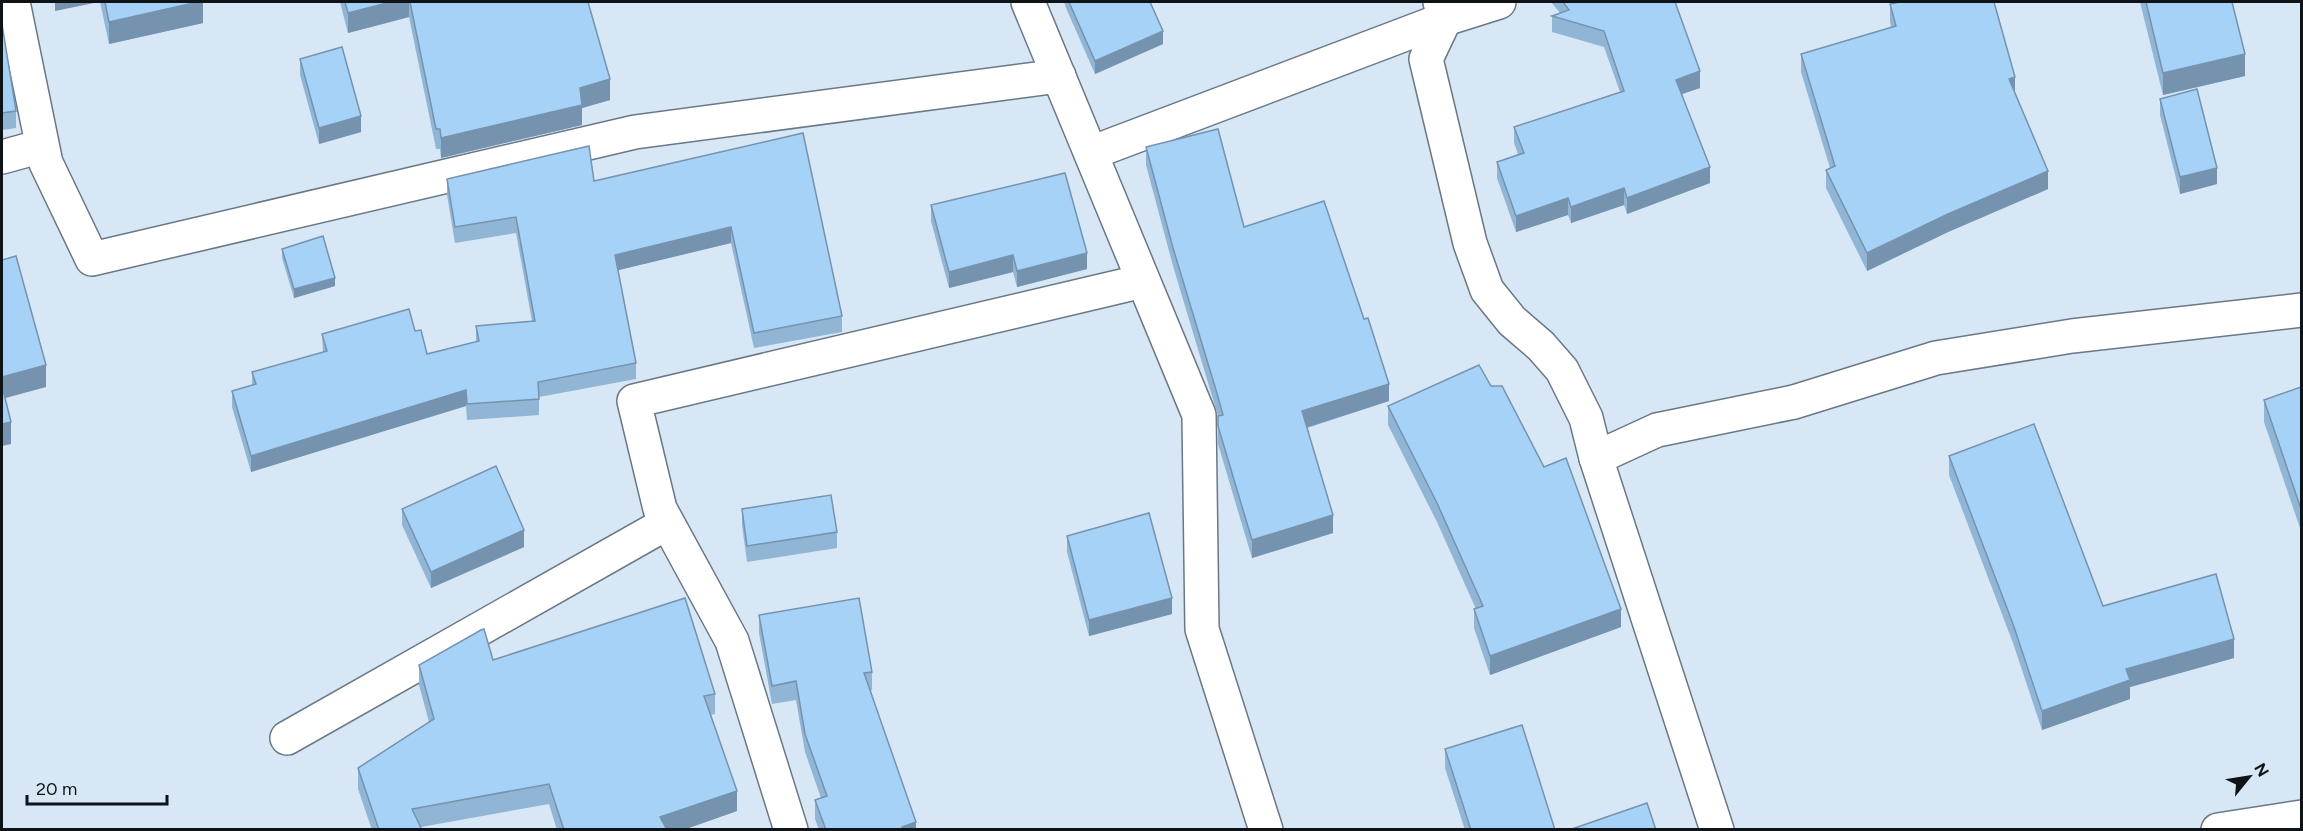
<svg xmlns="http://www.w3.org/2000/svg" width="2303" height="831" viewBox="0 0 2303 831" font-family="Figtree,sans-serif">
  <style>
    .lines { fill: none; stroke-linecap: round; stroke-linejoin: round }
    .minor-casing { stroke: #6a7885; stroke-width: 36 }
    .minor { stroke: #fff; stroke-width: 33 }
    .wall { fill: #90b5d5 }
    .shaded-wall { fill: #7593ae }
    .building { fill: #a7d2f8; stroke: #7593ae; stroke-width: 1.5 }
  </style>
  <rect width="100%" height="100%" fill="#d7e7f5"/>
  <g class="lines">
    <defs>
      <g id="minor">
        <path d="M13 2 46 163 92 259 635 132 1059 76"/>
        <path d="M1028 2 1199 415 1202 629 1266 830"/>
        <path d="M1440 2 1445 19 1426 59 1470 243 1487 290 1512 321 1541 346 1562 370 1586 418 1596 458 1717 830"/>
        <path d="M1091 153 1445 19 1499 2"/>
        <path d="M2 157 42 146"/>
        <path d="M1596 458 1657 430 1794 402 1936 358 2072 336 2302 310"/>
        <path d="M287 738 667 523"/>
        <path d="M791 830 732 641 660 509 634 401 1143 281"/>
        <path d="M2218 830 2302 817"/>
      </g>
    </defs>
    <use href="#minor" class="minor-casing"/>
    <use href="#minor" class="minor"/>
  </g>
  <g class="wall">
    <path d="M100 2H203V23L109 44Z"/>
    <path d="M340 2H588L610 100 582 108V125L441 158 440 149H436L409 17 348 33Z"/>
    <path d="M1064 2H1150L1163 44 1095 74 1066 8Z"/>
    <path d="M1551 2H1675L1700 88 1682 94 1710 183 1627 214 1624 205 1571 223 1568 215 1516 232 1497 178V162L1518 154 1514 143V127L1620 92 1604 47 1552 32V16L1560 13Z"/>
    <path d="M2140 2H2232L2245 76 2163 95Z"/>
    <path d="M1890 4 2015 93 2048 189 1948 232 1867 271 1826 188V170L1830 168 1801 72V54L1891 27 1890 22Z"/>
    <path d="M2 24 16 111V128L2 130Z"/>
    <path d="M300 59 361 132 319 144 300 75Z"/>
    <path d="M2160 99 2217 184 2180 194 2160 115Z"/>
    <path d="M803 133 842 316V332L754 348 731 243 618 270 636 363V379L539 397V415L467 420 466 406 251 472 232 407V391L252 385V372L323 352 322 334 415 331 427 354 476 342V326L532 321 516 233 455 243 447 195V179L594 181Z"/>
    <path d="M1146 147 1244 227 1389 401 1307 428 1333 533 1252 558 1218 444V416L1173 266 1146 165Z"/>
    <path d="M931 205 1087 269 1017 287 1013 272 949 288 931 221Z"/>
    <path d="M282 249 335 286 294 298 282 258Z"/>
    <path d="M2301 387V531L2264 422V400Z"/>
    <path d="M1388 406 1621 627 1490 675 1474 628V609H1476L1437 522 1388 425Z"/>
    <path d="M1949 456 2103 606 2234 658 2130 687V699L2042 730 2013 643 1949 475Z"/>
    <path d="M402 509 524 547 431 588 402 525Z"/>
    <path d="M742 509 837 532V548L747 562 742 525Z"/>
    <path d="M1067 536 1172 614 1089 636 1067 552Z"/>
    <path d="M759 615 872 672V690L871 691 916 830H819L815 819V800L821 798 805 752 796 700 772 704 759 633Z"/>
    <path d="M493 660 715 694V714L710 715 737 811 683 830H557L549 804 421 827 422 830H372L358 789V768L429 722 419 685V665Z"/>
    <path d="M1445 749 1555 830H1465L1445 768Z"/>
  </g>
  <g class="shaded-wall">
    <path d="M55 2H99L55 11Z"/>
    <path d="M198 2H203V23L109 44V22Z"/>
    <path d="M391 2H409V17L348 33V13Z"/>
    <path d="M1163 31V44L1095 74V61Z"/>
    <path d="M2245 54V76L2163 95V73Z"/>
    <path d="M1700 71V88L1676 96V80Z"/>
    <path d="M2015 77V95L2009 79Z"/>
    <path d="M610 79V100L582 108V125L441 158V138L580 88Z"/>
    <path d="M361 116V132L319 144V128Z"/>
    <path d="M1710 167V183L1627 214V198Z"/>
    <path d="M2217 168V184L2180 194V177Z"/>
    <path d="M2048 171V189L1948 232 1867 271V253L1948 214Z"/>
    <path d="M1624 188V205L1571 223V207Z"/>
    <path d="M1568 198V215L1516 232V216Z"/>
    <path d="M731 227V243L615 271V255Z"/>
    <path d="M1087 253V269L1017 287V271Z"/>
    <path d="M1013 255V272L949 288V272Z"/>
    <path d="M335 278V286L294 298V289Z"/>
    <path d="M46 365V387L2 399V377Z"/>
    <path d="M1389 384V401L1302 429V411Z"/>
    <path d="M466 390V406L251 472V456Z"/>
    <path d="M11 422V444L2 446V424Z"/>
    <path d="M1333 515V533L1252 558V540Z"/>
    <path d="M524 530V547L431 588V572Z"/>
    <path d="M1172 598V614L1089 636V620Z"/>
    <path d="M1621 609V627L1490 675V656Z"/>
    <path d="M2234 639V658L2130 687V699L2042 730V711L2126 669Z"/>
    <path d="M737 791V811L683 830H660V817Z"/>
    <path d="M916 822V830H902V827Z"/>
  </g>
  <g class="building">
    <path d="M105 2H198L109 22Z"/>
    <path d="M345 2H391L348 13Z"/>
    <path d="M410 2H588L610 79 580 88 582 105 441 138 440 129H436Z"/>
    <path d="M1069 2H1150L1163 31 1095 61Z"/>
    <path d="M1563 2H1675L1700 71 1676 80 1710 167 1627 198 1624 188 1571 207 1568 198 1516 216 1497 162 1524 153 1514 127 1624 91 1604 31 1552 16 1569 10Z"/>
    <path d="M1900 2H1994L2015 77 2009 79 2048 171 1948 214 1867 253 1826 170 1835 166 1801 54 1896 26 1890 4Z"/>
    <path d="M2146 2H2232L2245 54 2163 73Z"/>
    <path d="M2 24 16 111 2 113Z"/>
    <path d="M342 47 361 116 319 128 300 59Z"/>
    <path d="M2197 89 2217 168 2180 177 2160 99Z"/>
    <path d="M1218 129 1244 227 1324 201 1364 319 1368 318 1389 384 1302 411 1333 515 1252 540 1218 426V416L1223 415 1216 390 1173 248 1146 147Z"/>
    <path d="M803 133 842 316 754 333 731 227 615 255 636 363 538 382 539 399 467 404 466 390 251 456 232 391 256 384 252 372 327 351 322 334 409 309 415 331 421 330 427 354 479 341 476 326 535 321 516 217 455 227 447 179 589 146 594 181Z"/>
    <path d="M1065 173 1087 253 1017 271 1013 255 949 272 931 205Z"/>
    <path d="M323 236 335 278 294 289 282 249Z"/>
    <path d="M16 256 46 365 2 377V260Z"/>
    <path d="M1479 365 1491 386H1502L1544 467 1566 458 1621 609 1490 656 1474 609 1483 606 1437 503 1388 406Z"/>
    <path d="M2 386 11 422 2 424Z"/>
    <path d="M2301 387V509L2264 400Z"/>
    <path d="M2034 424 2103 606 2216 574 2234 639 2126 669 2130 680 2042 711 2013 624 1949 456Z"/>
    <path d="M496 466 524 530 431 572 402 509Z"/>
    <path d="M831 495 837 532 747 546 742 509Z"/>
    <path d="M1149 513 1172 598 1089 620 1067 536Z"/>
    <path d="M685 598 715 694 704 696 737 791 660 817 667 830H564L549 784 412 809 422 830H379L358 768 434 719 419 665 481 630 484 629 493 660Z"/>
    <path d="M859 598 872 672 864 673 916 822 902 827 903 830H826L815 800 827 796 805 734 796 681 772 686 759 615Z"/>
    <path d="M1522 725 1555 830H1471L1445 749Z"/>
    <path d="M1647 803 1656 830H1569Z"/>
  </g>
  <rect width="2303" height="831" fill="none" stroke="#0e1318" stroke-width="6"/>
  <g transform="translate(2249 777) rotate(60)" stroke="#d7e7f5" stroke-width="4.5" paint-order="stroke">
  <path d="M0-4.5L10 22L0 15L-10 22Z" fill="#0e1318"/>
  <text y="-9" font-size="16" font-weight="bold" text-anchor="middle" fill="#0e1318">N</text>
  </g>
  <path d="M27 795v9h140v-9" fill="none" stroke="#0e1318" stroke-width="3"/>
  <text x="36" y="795" font-size="18" fill="#0e1318" stroke="#d7e7f5" stroke-width="4.5" paint-order="stroke">20 m</text>
</svg>
